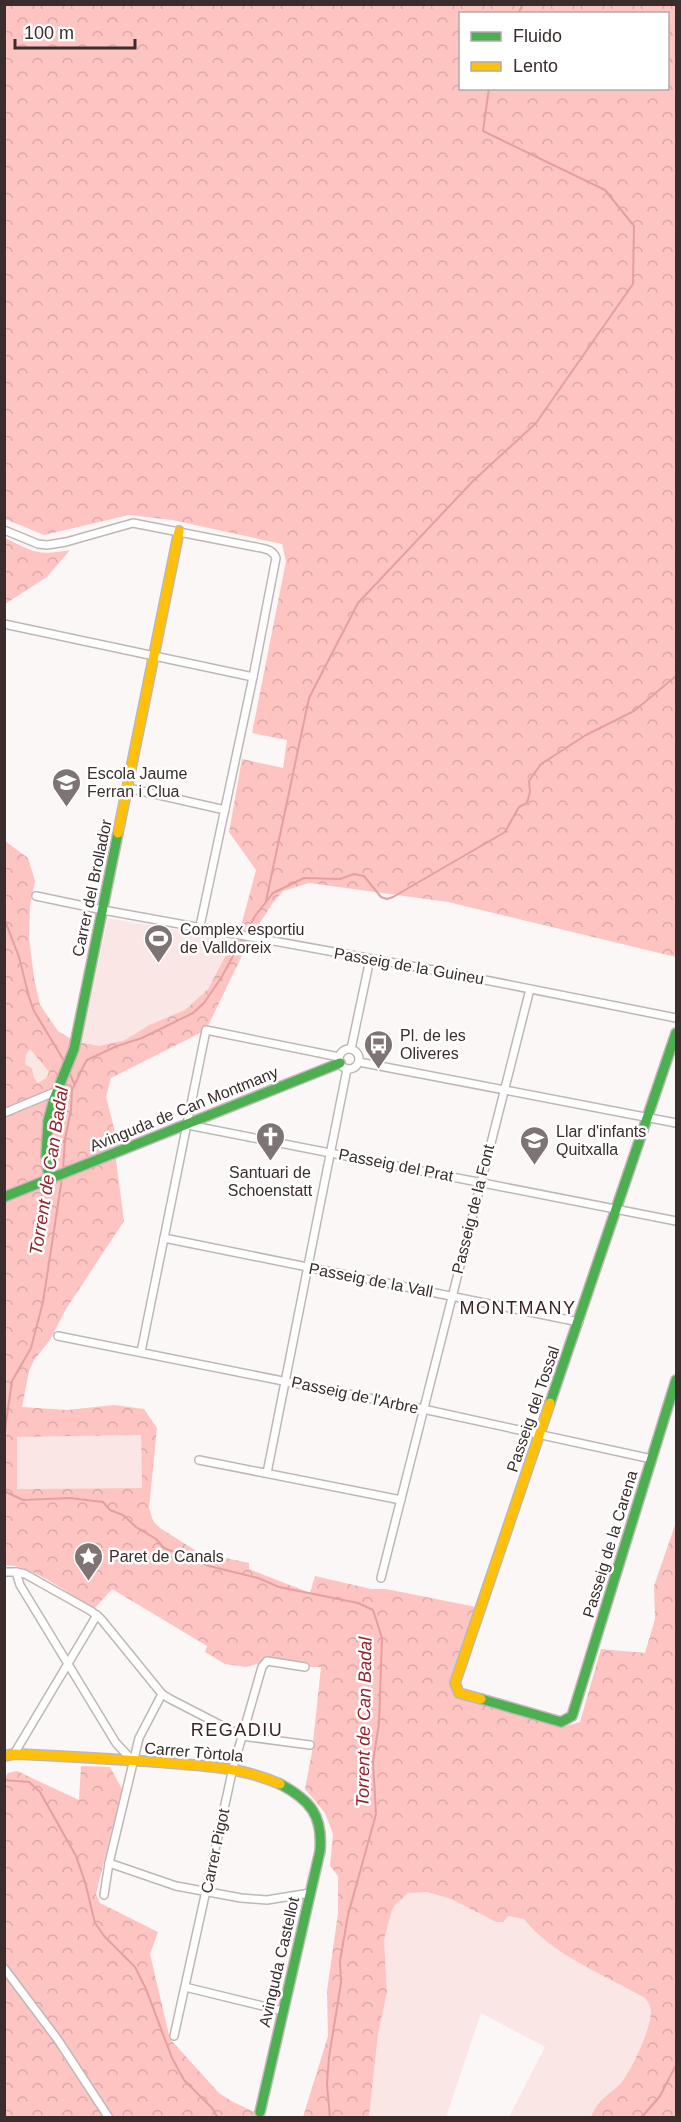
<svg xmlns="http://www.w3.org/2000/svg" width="681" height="2122" viewBox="0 0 681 2122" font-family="Helvetica,sans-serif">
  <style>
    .green { fill: #f9e6e5 }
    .forest { fill: url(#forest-crowns); fill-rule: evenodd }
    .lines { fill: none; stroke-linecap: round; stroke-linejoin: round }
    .stream { stroke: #e4a09e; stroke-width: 2 }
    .street-casing { stroke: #bfb7b6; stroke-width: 10 }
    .fast-casing { stroke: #bfb7b6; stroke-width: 12 }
    .slow-casing { stroke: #bfb7b6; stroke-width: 12 }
    .street { stroke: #fffefe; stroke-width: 7 }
    .fast { stroke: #4caf50; stroke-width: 9 }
    .slow { stroke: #ffc107; stroke-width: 9 }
    .labels { text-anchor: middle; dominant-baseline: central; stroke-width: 5; stroke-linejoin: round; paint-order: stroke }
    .poi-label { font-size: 16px; fill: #3a2d2c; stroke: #fff; text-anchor: start }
    .street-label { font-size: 16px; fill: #3a2d2c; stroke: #fff }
    .water-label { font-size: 18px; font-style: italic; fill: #94222a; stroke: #fff }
    .neighbourhood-label { font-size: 18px; letter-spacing: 1.5px; fill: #3d2423; stroke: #fff }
  </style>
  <defs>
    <pattern id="forest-crowns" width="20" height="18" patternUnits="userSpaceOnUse" patternTransform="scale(1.5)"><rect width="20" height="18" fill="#fdc4c2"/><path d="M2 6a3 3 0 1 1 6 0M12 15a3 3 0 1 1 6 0" fill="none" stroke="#daa9a7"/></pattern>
  </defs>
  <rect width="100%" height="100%" fill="#fcf7f7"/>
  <g class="green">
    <path d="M108 918 233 940 208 989 185 1010 149 1025 125 1040 99 1046 81 1042Z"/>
    <path d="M30 1049 49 1072 46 1078 38 1083 34 1078 32 1068 25 1064 26 1055Z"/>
    <path d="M141 1435 142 1488 17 1489V1437Z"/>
    <path d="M419 1891C447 1892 470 1911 496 1922L508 1916 524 1919C549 1953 608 1977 645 1998 647 2001 650 2005 651 2010 652 2026 632 2071 621 2083 608 2097 600 2096 591 2117H509L545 2047 481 2013 446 2117 369 2118 378 2034 387 1992 384 1940 392 1910 396 1904 408 1893Z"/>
  </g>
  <g class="forest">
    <path d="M4 5H676V957L448 902 309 883 283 891 272 904 251 937 206 1030 111 1078 106 1097 120 1151 116 1160 124 1221 66 1309 50 1340 34 1360 29 1371 22 1407 67 1410 114 1405 144 1409 157 1428 149 1508 153 1521 160 1528 198 1552 249 1563V1569L310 1593 315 1576 371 1589H386L476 1607 450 1687 454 1695 566 1726 580 1722 601 1649 645 1653 655 1619 654 1586 676 1522V2117H591C600 2096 608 2097 621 2083 632 2070 652 2026 651 2010 650 2005 647 2001 645 1998 608 1977 549 1953 524 1919L508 1916 503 1922H496L451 1899 427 1892 408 1893 396 1904 392 1910 384 1940 387 1992 378 2034 369 2117H303L328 2036 327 1991 338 1913V1876L330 1866 333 1834 325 1813 305 1789 312 1752 321 1667H305L267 1661 246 1667 225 1664 205 1652 207 1646 112 1589 94 1609C76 1598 25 1561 5 1566V841L28 858 35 881 30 906 29 938 34 978 40 1005 58 1031 74 1041 99 1046 125 1040 149 1025 185 1010 208 989 241 926 256 870 229 832 242 759 283 768 287 740 252 733 286 561 282 544 172 520 129 515 44 535 5 519ZM460 14H668V88H460ZM30 1049 49 1072 46 1078 38 1083 34 1078 32 1068 25 1064 26 1055ZM141 1435 142 1488 17 1489V1437Z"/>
    <path d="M5 538C34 552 37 556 70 550L47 577 5 604Z"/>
    <path d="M81 1766 110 1767 122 1789 96 1894 100 1903 158 1932 150 1954 170 2039 219 2093 233 2102 261 2115 276 2117H5L4 1779 8 1773 17 1771 79 1800Z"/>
  </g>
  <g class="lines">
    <g class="stream">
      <path d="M518 14 523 4"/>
      <path d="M266 901 309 698 358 603 473 481 536 423 633 284 634 226 605 190 483 131 489 88"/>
      <path d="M4 918 19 957 29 997 34 1011 66 1064"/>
      <path d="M246 933 255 916 273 893 304 878 340 879 354 874 364 876 381 897 387 899 393 897 505 832 519 807 527 803 530 792 529 781 541 764 586 735 634 711 676 676"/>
      <path d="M69 1072 74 1083"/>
      <path d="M63 1170 65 1139 71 1110 72 1090 84 1065 87 1060 117 1046 142 1038 193 1013 204 1003 221 978 243 938"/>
      <path d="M4 1436 12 1381 31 1348 43 1302 62 1178"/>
      <path d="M4 1491 23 1500 70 1498 103 1502 110 1510 123 1515 136 1527 156 1539 164 1548 209 1566 258 1578 279 1587 358 1603 373 1610 382 1638 379 1723 373 1762 376 1814 348 1915 340 1961 341 1983 329 2057 327 2084 330 2118"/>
      <path d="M4 1780 29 1782 40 1792 76 1856 85 1882 95 1923 104 1936 135 1967 146 1989 172 2058 184 2080 212 2108 218 2118"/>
      <path d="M641 2118 660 2096 676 2065"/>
    </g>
    <defs>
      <g id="street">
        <path d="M4 530 38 544 47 545 66 542 133 523 256 547C264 549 273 549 276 558L253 677 200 926"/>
        <path d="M4 624 253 677"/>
        <path d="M128 788 225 810"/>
        <path d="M36 896 103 910 455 974 676 1018"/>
        <circle cx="349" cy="1059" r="10"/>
        <path d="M351 1049 370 959"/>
        <path d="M359 1062 676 1123"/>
        <path d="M4 1113 57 1091"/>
        <path d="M188 1125 676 1221"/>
        <path d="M164 1238 579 1322"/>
        <path d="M58 1336 423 1409 652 1459"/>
        <path d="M141 1352 206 1030 339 1057"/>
        <path d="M199 1460 401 1500"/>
        <path d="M267 1473 347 1069"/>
        <path d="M4 1572H16L25 1574 91 1611 101 1619 162 1694 170 1699 242 1736 310 1745"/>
        <path d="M16 1572 20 1585 116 1743 134 1762"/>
        <path d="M381 1578 530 989"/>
        <path d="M14 1754 97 1615"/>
        <path d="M109 1863 176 1886 241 1898 267 1900 310 1893"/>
        <path d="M104 1895 109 1863 139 1738 162 1694"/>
        <path d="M4 1968 58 2040 109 2118"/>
        <path d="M185 1987 283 2011"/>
        <path d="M174 2036 233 1768 262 1667 267 1661 305 1667"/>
      </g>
      <g id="fast">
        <path d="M49 1178 46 1156 48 1121 54 1099 74 1049 118 833"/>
        <path d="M4 1197 340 1063"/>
        <path d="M550 1403 676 1033"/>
        <path d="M481 1699 561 1722 572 1716 676 1380"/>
        <path d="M260 2112 320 1851C323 1815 310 1800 280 1784"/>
      </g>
      <g id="slow">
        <path d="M118 833 179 531"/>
        <path d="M481 1699 459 1693 455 1683 550 1403"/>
        <path d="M4 1756 14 1754C62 1756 110 1759 157 1762 201 1766 239 1766 280 1784"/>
      </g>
    </defs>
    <use href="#street" class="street-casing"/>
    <use href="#fast" class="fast-casing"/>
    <use href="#slow" class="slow-casing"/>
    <use href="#street" class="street"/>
    <use href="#fast" class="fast"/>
    <use href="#slow" class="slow"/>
  </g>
  <defs>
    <symbol id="school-pin" viewBox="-11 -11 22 30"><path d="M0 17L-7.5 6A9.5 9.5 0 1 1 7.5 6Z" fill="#7e7473" stroke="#fff"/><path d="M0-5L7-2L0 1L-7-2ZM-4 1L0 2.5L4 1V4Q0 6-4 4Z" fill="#fff"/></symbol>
    <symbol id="stadium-pin" viewBox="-11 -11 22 30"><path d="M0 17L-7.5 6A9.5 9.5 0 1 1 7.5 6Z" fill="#7e7473" stroke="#fff"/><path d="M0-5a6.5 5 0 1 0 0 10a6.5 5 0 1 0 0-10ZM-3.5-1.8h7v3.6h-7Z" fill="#fff"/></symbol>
    <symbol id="bus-pin" viewBox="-11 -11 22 30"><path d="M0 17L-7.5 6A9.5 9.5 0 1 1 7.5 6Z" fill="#7e7473" stroke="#fff"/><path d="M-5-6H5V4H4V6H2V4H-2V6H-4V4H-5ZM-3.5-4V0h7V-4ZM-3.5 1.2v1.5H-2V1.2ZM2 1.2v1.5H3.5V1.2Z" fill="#fff"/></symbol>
    <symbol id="church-pin" viewBox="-11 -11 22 30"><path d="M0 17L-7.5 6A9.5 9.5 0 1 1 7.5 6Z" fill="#7e7473" stroke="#fff"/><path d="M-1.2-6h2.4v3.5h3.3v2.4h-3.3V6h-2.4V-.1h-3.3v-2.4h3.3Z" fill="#fff"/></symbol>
    <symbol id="sight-pin" viewBox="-11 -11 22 30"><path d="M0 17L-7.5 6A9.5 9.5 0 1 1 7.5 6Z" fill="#7e7473" stroke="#fff"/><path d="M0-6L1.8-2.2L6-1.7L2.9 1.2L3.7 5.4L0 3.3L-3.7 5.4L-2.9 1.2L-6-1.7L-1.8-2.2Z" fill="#fff"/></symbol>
  </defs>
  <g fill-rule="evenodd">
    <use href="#school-pin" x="50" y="766" width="33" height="45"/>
    <use href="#stadium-pin" x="142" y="922" width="33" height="45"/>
    <use href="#bus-pin" x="362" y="1028" width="33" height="45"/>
    <use href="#church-pin" x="254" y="1120" width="33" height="45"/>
    <use href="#school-pin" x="518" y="1124" width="33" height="45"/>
    <use href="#sight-pin" x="72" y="1540" width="33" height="45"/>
  </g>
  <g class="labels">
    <g class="poi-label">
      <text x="87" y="773">Escola Jaume<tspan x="87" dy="18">Ferran i Clua</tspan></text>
      <text x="180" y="929">Complex esportiu<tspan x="180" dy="18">de Valldoreix</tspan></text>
      <text x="400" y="1035">Pl. de les<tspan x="400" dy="18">Oliveres</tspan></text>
      <text x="556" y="1131">Llar d'infants<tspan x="556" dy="18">Quitxalla</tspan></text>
      <text x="270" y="1172" text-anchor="middle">Santuari de<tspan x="270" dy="18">Schoenstatt</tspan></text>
      <text x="109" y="1556">Paret de Canals</text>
    </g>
    <g class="street-label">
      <text transform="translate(92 888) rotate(-78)">Carrer del Brollador</text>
      <text transform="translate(409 966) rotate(10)">Passeig de la Guineu</text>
      <text transform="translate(184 1109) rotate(-22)">Avinguda de Can Montmany</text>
      <text transform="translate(396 1165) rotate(11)">Passeig del Prat</text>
      <text transform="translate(473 1209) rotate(-76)">Passeig de la Font</text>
      <text transform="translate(371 1280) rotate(11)">Passeig de la Vall</text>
      <text transform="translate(355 1395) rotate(12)">Passeig de l'Arbre</text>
      <text transform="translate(533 1409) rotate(-71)">Passeig del Tossal</text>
      <text transform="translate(610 1544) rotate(-73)">Passeig de la Carena</text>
      <text transform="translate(194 1752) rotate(5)">Carrer Tòrtola</text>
      <text transform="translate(215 1851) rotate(-78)">Carrer Pigot</text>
      <text transform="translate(279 1962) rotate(-77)">Avinguda Castellot</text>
    </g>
    <g class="water-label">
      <text transform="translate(49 1171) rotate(-81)">Torrent de Can Badal</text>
      <text transform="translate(364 1722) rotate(-89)">Torrent de Can Badal</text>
    </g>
    <g class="neighbourhood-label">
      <text x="518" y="1308">MONTMANY</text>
      <text x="237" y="1730">REGADIU</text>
    </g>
  </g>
  <rect width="681" height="2122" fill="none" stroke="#3a2d2c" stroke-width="12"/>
  <rect x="459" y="12" width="210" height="78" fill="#ffffff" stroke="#b0abab" stroke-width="1.5"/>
  <rect x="471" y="32" width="30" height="9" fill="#4caf50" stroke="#b0abab" stroke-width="1.5"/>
  <text x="513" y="42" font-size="18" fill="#3a2d2c">Fluido</text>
  <rect x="471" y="62" width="30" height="9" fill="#ffc107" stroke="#b0abab" stroke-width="1.5"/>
  <text x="513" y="72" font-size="18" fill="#3a2d2c">Lento</text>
  <path d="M15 39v9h120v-9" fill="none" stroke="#3a2d2c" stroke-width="3"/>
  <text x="24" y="39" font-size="18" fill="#3a2d2c" stroke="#ffffff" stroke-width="4.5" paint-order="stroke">100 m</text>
</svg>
